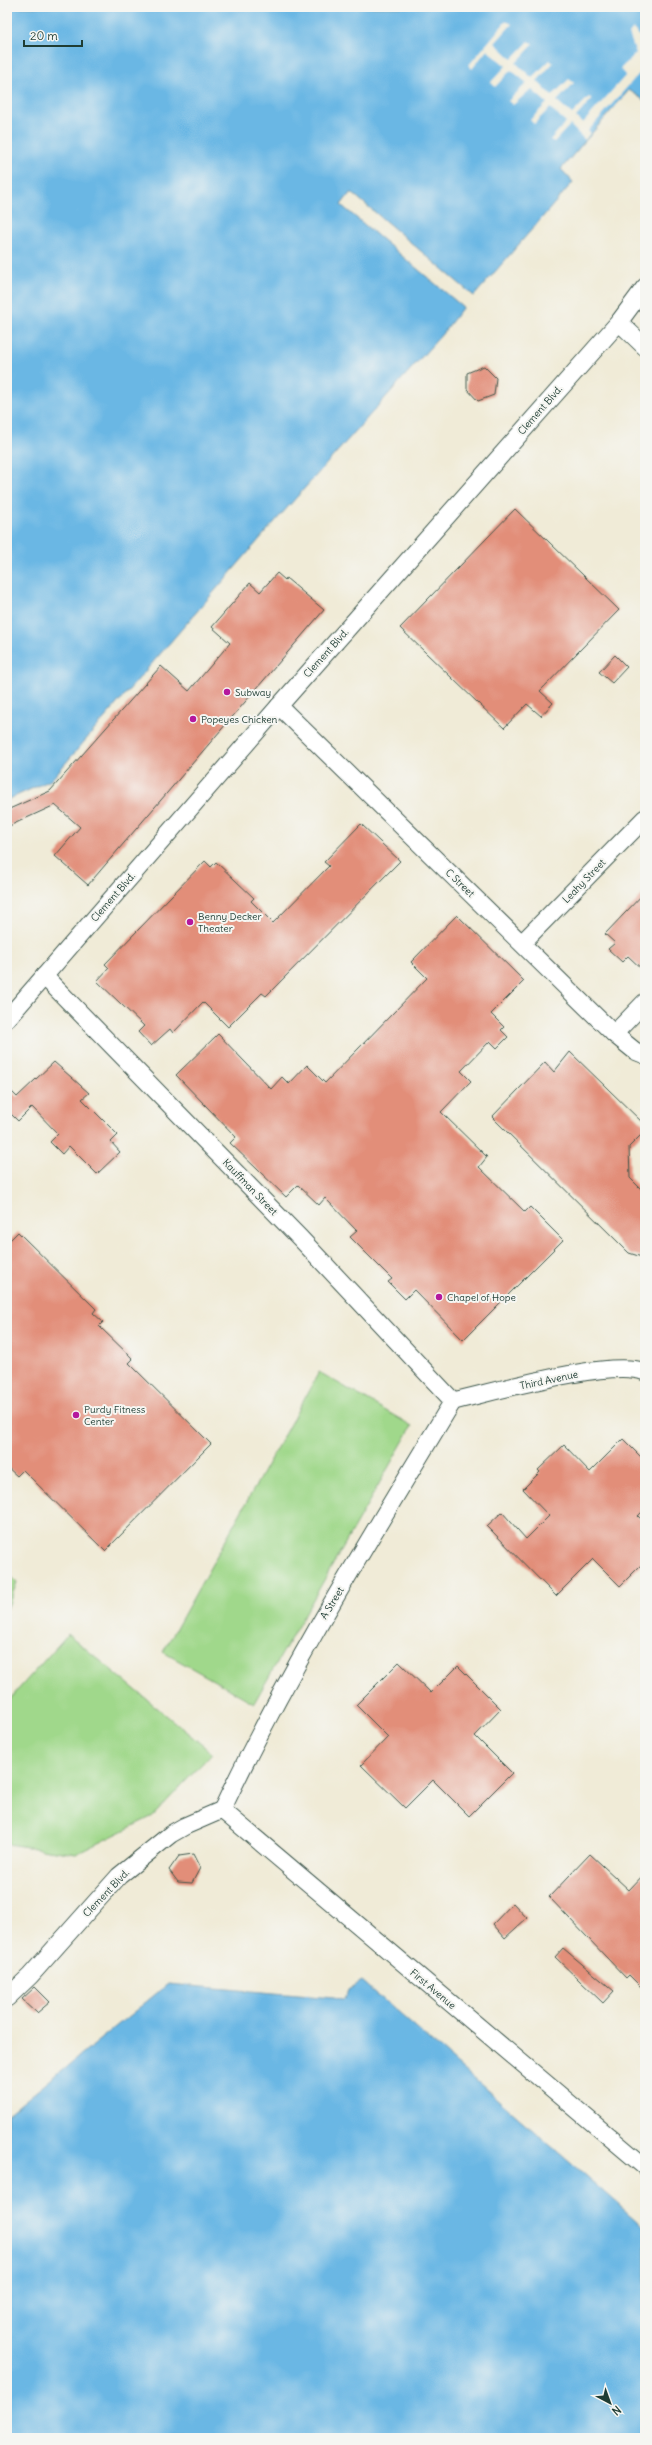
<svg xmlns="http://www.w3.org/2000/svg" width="652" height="2445" viewBox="0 0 652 2445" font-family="Delius,sans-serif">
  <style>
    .green { fill: #a0d88b; stroke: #608a60 }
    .water { fill: #6ab7e4; stroke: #447a8c }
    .pier { fill: #f0ebd7 }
    .building { fill: #e28e79 }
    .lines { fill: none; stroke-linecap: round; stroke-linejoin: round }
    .street-casing { stroke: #3e574c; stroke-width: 19 }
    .street { stroke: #fff; stroke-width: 17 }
    .poi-dot { fill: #b5179e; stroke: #f6f6f2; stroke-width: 1.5 }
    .labels { text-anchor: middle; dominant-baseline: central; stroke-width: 4; stroke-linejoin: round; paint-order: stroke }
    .street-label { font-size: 10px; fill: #1f3d34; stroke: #f6f6f2 }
    .poi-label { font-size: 10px; fill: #1f3d34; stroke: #f6f6f2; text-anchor: start }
  </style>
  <rect width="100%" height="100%" fill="#f6f6f2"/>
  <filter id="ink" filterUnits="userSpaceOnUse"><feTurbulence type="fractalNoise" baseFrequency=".025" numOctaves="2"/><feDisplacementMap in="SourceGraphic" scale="8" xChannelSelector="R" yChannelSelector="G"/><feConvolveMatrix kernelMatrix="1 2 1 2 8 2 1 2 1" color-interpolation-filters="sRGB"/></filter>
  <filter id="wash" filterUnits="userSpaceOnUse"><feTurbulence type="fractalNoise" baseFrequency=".012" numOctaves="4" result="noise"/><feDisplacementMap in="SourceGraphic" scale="16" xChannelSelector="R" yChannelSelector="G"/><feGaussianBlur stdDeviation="0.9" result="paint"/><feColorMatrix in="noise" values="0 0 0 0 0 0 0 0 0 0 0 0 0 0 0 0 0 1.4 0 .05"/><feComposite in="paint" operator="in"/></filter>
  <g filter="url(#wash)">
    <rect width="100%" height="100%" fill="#f0ebd7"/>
    <g class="green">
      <path d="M319 1372 412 1426 254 1703 163 1652Z"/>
      <path d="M7 1572 17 1582 7 1609Z"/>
      <path d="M68 1634 212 1753 153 1816 76 1854 7 1844V1702Z"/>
    </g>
    <g class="water">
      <path d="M7 7H617L623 12 627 7H642L645 10V101L629 90 561 169 573 182 474 296 351 192 341 205 463 307 443 333 271 526 51 780 7 800Z"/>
      <path d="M362 1981 645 2228V2438H7V2115L168 1984 345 1999 348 1990Z"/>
    </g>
    <path class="pier" d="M506 21 512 24 495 43 512 59 529 41 533 45 516 63 532 78 550 60 553 63 537 81 552 96 569 79 574 83 557 101 572 114 589 97 592 99 576 117 583 123 626 75 620 69 636 53 629 34 633 29 645 41V67L588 131 590 133 585 140 570 125 554 142 550 140 566 122 550 108 534 124 530 120 547 103 531 89 513 105 508 101 527 83 511 70 495 87 491 82 506 66 487 50 472 69 469 65Z"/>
    <g id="blocks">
      <g class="building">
        <path d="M484 366 496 378 494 395 478 401 467 389V373Z"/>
        <path d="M515 509 619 610 540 691 553 703 541 716 527 704 504 728 400 628Z"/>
        <path d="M277 573 285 580 286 578 324 610 88 885 55 856 80 827 55 805 7 827V810L50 791 161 666 189 691 230 643 212 627 250 583 260 592Z"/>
        <path d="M615 655 627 667 612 683 599 672Z"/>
        <path d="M361 824 400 861 266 996 262 993 228 1027 203 1002 173 1033 170 1029 151 1046 138 1032 144 1026 97 981 109 968 105 964 205 861 211 867 216 862 254 898 251 901 273 923 329 866 324 862Z"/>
        <path d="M645 892V972L628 956 622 962 608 949 615 943 605 934Z"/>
        <path d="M457 915 524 981 491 1014 504 1027 501 1030 508 1037 497 1048 490 1041 461 1071 471 1081 441 1112 487 1157 479 1167 525 1212 530 1207 563 1240 463 1340 414 1290 405 1299 388 1282 392 1279 350 1237 357 1231 325 1198 319 1205 298 1185 286 1197 230 1143 236 1137 176 1075 218 1034 271 1089 282 1077 289 1084 307 1065 325 1083 427 978 411 962Z"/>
        <path d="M570 1052 645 1125V1131L629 1147 630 1178 645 1193V1258L629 1253 492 1117 545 1062 554 1072Z"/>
        <path d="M54 1062 89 1093 82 1099 118 1135 111 1142 120 1152 97 1174 69 1146 62 1154 50 1142 58 1134 32 1107 18 1121 7 1110V1087L17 1097Z"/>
        <path d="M18 1232 96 1309 93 1313 103 1322 99 1326 133 1359 129 1363 211 1444 105 1551 23 1470 17 1476 7 1467V1243Z"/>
        <path d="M623 1439 645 1461V1509L638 1516 645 1523V1561L620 1586 593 1559 556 1596 487 1526 502 1512 526 1539 549 1516 523 1489 540 1472 538 1470 564 1445 590 1472Z"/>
        <path d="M399 1662 431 1693 458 1666 501 1709 475 1736 512 1773 469 1816 433 1780 405 1808 361 1765 388 1737 356 1705Z"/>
        <path d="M193 1854 200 1868 192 1883 178 1882 169 1870 179 1856Z"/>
        <path d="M590 1854 629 1890 645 1873V1991L629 1975 626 1978 549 1897Z"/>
        <path d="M513 1903 527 1918 505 1938 493 1924Z"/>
        <path d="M563 1948 614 1991 603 2003 555 1957Z"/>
        <path d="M35 1987 50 2002 37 2013 22 1999Z"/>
      </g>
    </g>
  </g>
  <g filter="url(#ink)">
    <use href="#blocks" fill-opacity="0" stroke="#3e574c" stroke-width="1"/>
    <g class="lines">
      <defs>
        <g id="street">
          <path d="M619 322 645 347"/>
          <path d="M279 706 614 1034 635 1051 645 1055"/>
          <path d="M522 943 645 818"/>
          <path d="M44 976 300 1238 453 1401"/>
          <path d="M7 1019 279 706 619 322 645 287"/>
          <path d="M614 1034 645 1002"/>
          <path d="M453 1401C493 1392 612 1358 645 1372"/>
          <path d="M222 1810 645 2167"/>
          <path d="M222 1810C289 1668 372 1535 453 1401"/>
          <path d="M7 1998 30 1976 119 1876 171 1834 185 1826 222 1810"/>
        </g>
      </defs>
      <use href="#street" class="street-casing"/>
      <use href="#street" class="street"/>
    </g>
  </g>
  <g class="poi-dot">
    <circle cx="227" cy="692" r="4"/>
    <circle cx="193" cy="719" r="4"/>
    <circle cx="190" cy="922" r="4"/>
    <circle cx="439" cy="1297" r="4"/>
    <circle cx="76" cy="1415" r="4"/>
  </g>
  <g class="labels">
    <g class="street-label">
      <text transform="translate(540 410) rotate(-49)">Clement Blvd.</text>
      <text transform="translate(326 653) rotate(-48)">Clement Blvd.</text>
      <text transform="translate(584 881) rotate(-46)">Leahy Street</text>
      <text transform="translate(460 883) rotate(44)">C Street</text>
      <text transform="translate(113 897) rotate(-49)">Clement Blvd.</text>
      <text transform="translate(250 1187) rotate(46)">Kauffman Street</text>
      <text transform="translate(549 1380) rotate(-12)">Third Avenue</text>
      <text transform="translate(332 1603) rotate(-59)">A Street</text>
      <text transform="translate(106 1893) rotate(-46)">Clement Blvd.</text>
      <text transform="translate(433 1989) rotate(40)">First Avenue</text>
    </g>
    <g class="poi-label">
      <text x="235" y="692">Subway</text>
      <text x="201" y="719">Popeyes Chicken</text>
      <text x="198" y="916">Benny Decker<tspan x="198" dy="12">Theater</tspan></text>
      <text x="447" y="1297">Chapel of Hope</text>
      <text x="84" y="1409">Purdy Fitness<tspan x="84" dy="12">Center</tspan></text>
    </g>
  </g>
  <rect width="652" height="2445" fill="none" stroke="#f6f6f2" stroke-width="24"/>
  <g transform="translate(610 2403) rotate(139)" stroke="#f6f6f2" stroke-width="3" paint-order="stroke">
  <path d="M0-3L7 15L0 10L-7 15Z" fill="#1f3d34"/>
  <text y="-6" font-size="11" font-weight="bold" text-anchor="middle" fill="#1f3d34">N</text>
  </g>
  <path d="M24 40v6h58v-6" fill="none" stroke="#1f3d34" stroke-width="2"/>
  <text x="30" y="40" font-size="12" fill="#1f3d34" stroke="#f6f6f2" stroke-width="3" paint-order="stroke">20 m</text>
</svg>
